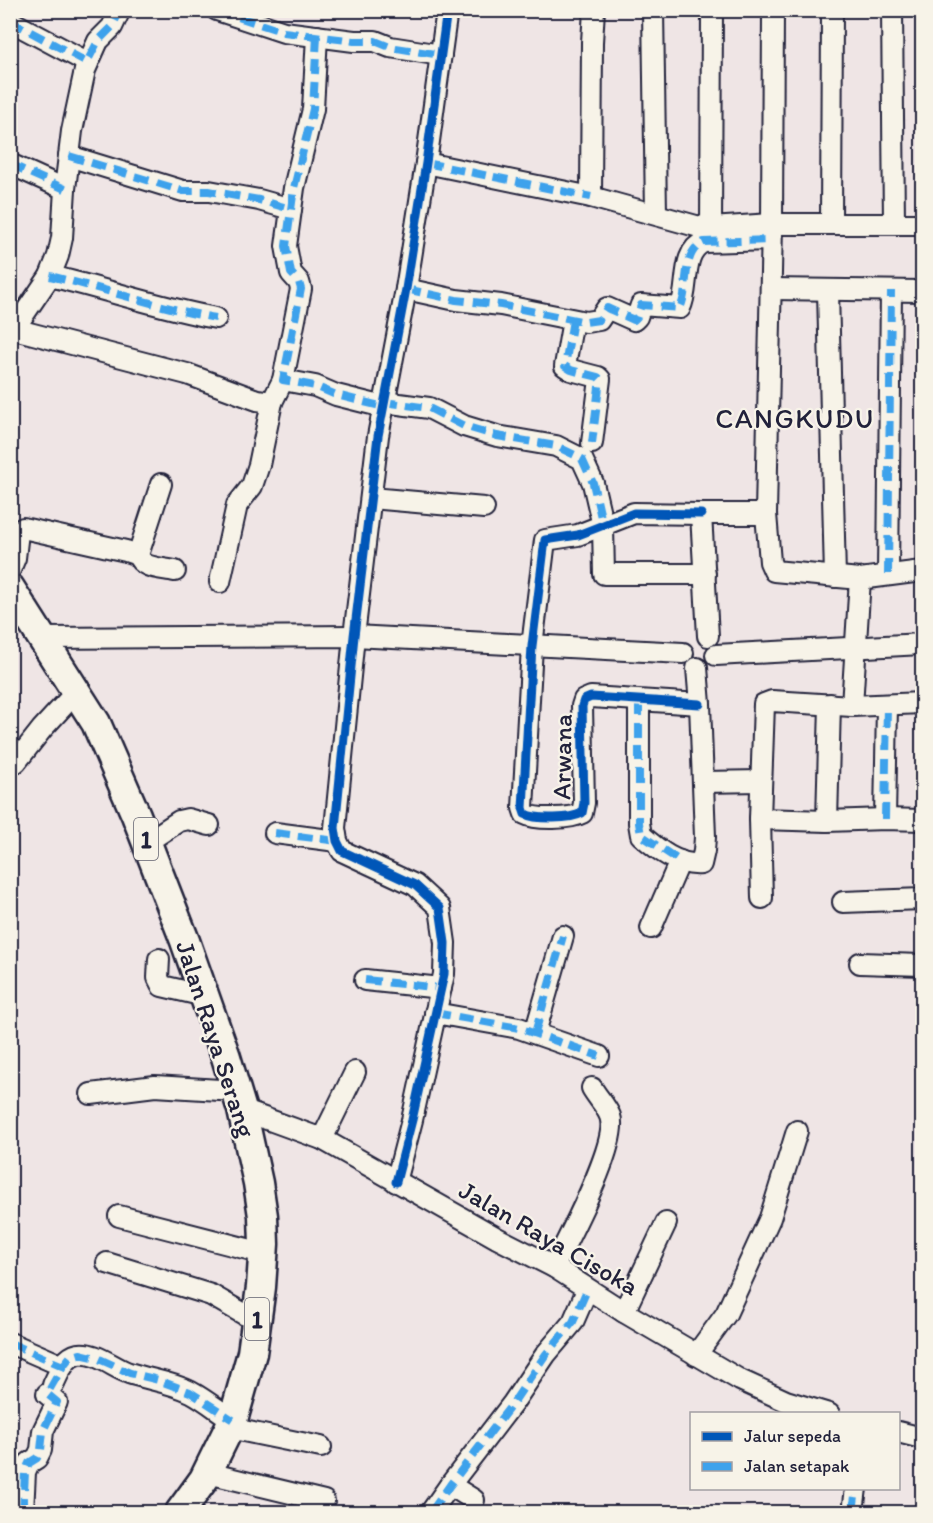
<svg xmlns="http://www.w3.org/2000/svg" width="933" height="1523" viewBox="0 0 933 1523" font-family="Itim,sans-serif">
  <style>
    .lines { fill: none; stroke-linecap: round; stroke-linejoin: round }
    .minor-casing { stroke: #22223b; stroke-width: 24 }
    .highway-casing { stroke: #22223b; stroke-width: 33 }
    .minor { stroke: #f7f3e8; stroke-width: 20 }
    .highway { stroke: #f7f3e8; stroke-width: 28 }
    .quiet { stroke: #3ea2ec; stroke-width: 8; stroke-dasharray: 15 8; stroke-linecap: butt }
    .cycleway-casing { stroke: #f7f3e8; stroke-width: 13 }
    .cycleway { stroke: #0057b8; stroke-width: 9 }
    .labels { text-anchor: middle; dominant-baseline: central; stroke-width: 4.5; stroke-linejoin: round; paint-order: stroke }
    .shield { fill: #f7f3e8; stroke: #62616f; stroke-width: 1.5 }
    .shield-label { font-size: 24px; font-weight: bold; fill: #22223b }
    .street-label { font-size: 26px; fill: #22223b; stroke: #f7f3e8 }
    .quarter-label { font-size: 28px; letter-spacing: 1.5px; fill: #22223b; stroke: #f7f3e8 }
  </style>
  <rect width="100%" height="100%" fill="#efe5e5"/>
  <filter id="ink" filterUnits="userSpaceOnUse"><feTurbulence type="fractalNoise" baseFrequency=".0167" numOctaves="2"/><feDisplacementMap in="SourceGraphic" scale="12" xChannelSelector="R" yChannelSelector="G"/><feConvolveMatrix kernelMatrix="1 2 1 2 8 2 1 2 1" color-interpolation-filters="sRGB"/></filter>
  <g filter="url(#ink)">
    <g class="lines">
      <defs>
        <g id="minor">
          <path d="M217 10 284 32 354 41H375L390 47 441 55"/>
          <path d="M653 10 656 214"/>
          <path d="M892 10 894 223"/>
          <path d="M10 21 87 62"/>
          <path d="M69 156 183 191H209L259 200 291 209"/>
          <path d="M426 163 591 197 696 226 711 228 772 224H922"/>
          <path d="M10 164 65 189"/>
          <path d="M591 197 592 42 594 10"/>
          <path d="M831 224 832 10"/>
          <path d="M711 228 712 10"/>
          <path d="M50 276C106 289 160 308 216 318"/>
          <path d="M406 289 456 300 501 305 586 322 599 320 607 308 634 320 637 317 641 305 680 308C690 289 680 252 704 242L771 240"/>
          <path d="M771 289 922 291"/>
          <path d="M828 291 835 577"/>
          <path d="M573 320 565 366 571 370 598 377 600 379 592 443"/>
          <path d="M14 329 50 276 58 256 62 238 65 189 72 131 85 70 98 41 112 27 120 10"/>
          <path d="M10 334 14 329 187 374 257 400 272 402 283 380 301 289 299 282 291 273 286 246 294 188 313 109 317 36"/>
          <path d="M283 380 315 386 336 395 384 407"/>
          <path d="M384 402 429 408 464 426 497 436 556 446 582 459 593 483 603 526 604 574H705"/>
          <path d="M371 498 484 508"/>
          <path d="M766 514 770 562 774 571 860 579 922 571"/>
          <path d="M138 555 161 484"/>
          <path d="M10 570 15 558 18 532 23 528 126 551 138 555C141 569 163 568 175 571"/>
          <path d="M888 574 891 291"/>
          <path d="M220 582 237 505 252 486 259 465 272 402"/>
          <path d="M708 636 701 514H766L772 224 773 10"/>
          <path d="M43 638 354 636 683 653"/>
          <path d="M716 655 922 644"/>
          <path d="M639 701V823L641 835C658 850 678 866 701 864L704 851 705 837 700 704 697 668"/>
          <path d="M700 704 591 697 584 700 582 706 584 803 582 813C571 819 536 820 525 814L523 808 532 646 545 540 578 535 634 513 701 514"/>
          <path d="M852 706 860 579"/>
          <path d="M16 762 42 729 77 691"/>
          <path d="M703 782 761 781"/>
          <path d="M760 819 827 821 885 819 922 820"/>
          <path d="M885 819 887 705"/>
          <path d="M827 821 830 704"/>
          <path d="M275 833 337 841"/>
          <path d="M147 842 179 821 188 819 209 825"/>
          <path d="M762 898 760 819 764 704 772 701 852 706 922 703"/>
          <path d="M843 902 922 899"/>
          <path d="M651 928 680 861"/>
          <path d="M159 959 158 978 162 986 205 996"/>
          <path d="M860 963 922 965"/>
          <path d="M365 980 441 988"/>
          <path d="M435 1013 519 1028 599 1056"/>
          <path d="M535 1033 563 936"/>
          <path d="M91 1094 155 1086 236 1091"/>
          <path d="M242 1110 322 1139 497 1238 554 1267 624 1312 740 1380 786 1401 829 1414"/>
          <path d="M322 1139 355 1072"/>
          <path d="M396 1182 412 1120 444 974 445 943 440 908 415 885 342 851 337 841 335 828 354 636 378 436 406 289 426 163 447 10"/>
          <path d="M119 1216 263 1253"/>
          <path d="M107 1263 211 1295 256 1321"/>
          <path d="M554 1267C567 1239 620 1143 610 1116 606 1106 597 1097 592 1088"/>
          <path d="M624 1312 666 1223"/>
          <path d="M10 1343 63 1366"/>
          <path d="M696 1355 726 1314 770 1218 797 1131"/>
          <path d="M53 1385C59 1373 64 1357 78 1354 95 1351 114 1368 129 1373 150 1380 171 1382 191 1392 206 1400 219 1411 233 1420"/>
          <path d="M229 1428 321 1447"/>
          <path d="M898 1432 922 1438"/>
          <path d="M208 1473 324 1501"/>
          <path d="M450 1485 474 1500"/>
          <path d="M23 1512 25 1472 29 1463 37 1458 41 1450 43 1431 57 1402 47 1394"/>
          <path d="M431 1512 450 1485 513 1403 546 1354 573 1322 587 1290"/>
          <path d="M853 1512 856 1488"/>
        </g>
        <path id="highway" d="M10 588 96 723 136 815 185 941 226 1057 242 1110 258 1183 263 1216 264 1244 261 1287 252 1353 233 1420 204 1479 180 1512"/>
      </defs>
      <use href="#minor" class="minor-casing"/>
      <use href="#highway" class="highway-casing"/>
      <use href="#minor" class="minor"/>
      <use href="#highway" class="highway"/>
      <g class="quiet">
        <path d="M217 10 284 32 354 41H375L390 47 441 55"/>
        <path d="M10 21 87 62 98 41 112 27 120 10"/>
        <path d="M317 36 313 109 294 188 286 246 291 273 299 282 301 289 283 380 315 386 336 395 384 407"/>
        <path d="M69 156 183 191H209L259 200 291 209"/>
        <path d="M426 163 591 197"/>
        <path d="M10 164 65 189"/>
        <path d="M50 276C106 289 160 308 216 318"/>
        <path d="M406 289 456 300 501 305 586 322 599 320 607 308 634 320 637 317 641 305 680 308C690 289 680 252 704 242L771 240"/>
        <path d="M573 320 565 366 571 370 598 377 600 379 592 443"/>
        <path d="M384 402 429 408 464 426 497 436 556 446 575 455 582 459 593 483 603 526"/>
        <path d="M888 574 891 291"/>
        <path d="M639 701V823L641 835 680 861"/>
        <path d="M885 819 887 705"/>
        <path d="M275 833 337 841"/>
        <path d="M365 980 441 988"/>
        <path d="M435 1013 519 1028 599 1056"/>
        <path d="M535 1033 563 936"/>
        <path d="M10 1343 63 1366"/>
        <path d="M23 1512 25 1472 29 1463 37 1458 41 1450 43 1431 57 1402 47 1394 63 1366 70 1357 80 1354 97 1358 130 1373 158 1380 190 1392 233 1420"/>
        <path d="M431 1512 450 1485 513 1403 546 1354 573 1322 587 1290"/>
        <path d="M853 1512 856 1488"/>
      </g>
      <defs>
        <g id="cycleway">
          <path d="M700 704 591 697 584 700 582 706 584 803 582 813C571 819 536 820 525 814L523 808 532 646 545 540 578 535 634 513 701 514"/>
          <path d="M396 1182 412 1120 444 974 445 943 440 908 415 885 342 851 337 841 335 828 354 636 378 436 406 289 426 163 447 10"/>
        </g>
      </defs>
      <use href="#cycleway" class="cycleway-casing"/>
      <use href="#cycleway" class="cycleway"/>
    </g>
  </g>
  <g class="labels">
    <g class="shield">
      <rect x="134" y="818" width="24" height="42" rx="4.5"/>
      <rect x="245" y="1298" width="24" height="42" rx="4.5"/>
    </g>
    <g class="shield-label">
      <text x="146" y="839">1</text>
      <text x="257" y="1319">1</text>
    </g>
    <g class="street-label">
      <text transform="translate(562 757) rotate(-89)">Arwana</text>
      <text transform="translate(216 1039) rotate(72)">Jalan Raya Serang</text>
      <text transform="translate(549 1238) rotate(30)">Jalan Raya Cisoka</text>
    </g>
    <g class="quarter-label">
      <text x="795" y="418">CANGKUDU</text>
    </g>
  </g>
  <rect width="933" height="1523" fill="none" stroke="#f7f3e8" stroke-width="36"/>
  <rect x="18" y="18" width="897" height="1487" fill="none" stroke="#22223b" stroke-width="2" filter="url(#ink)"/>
  <rect x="690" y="1412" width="210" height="78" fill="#f7f3e8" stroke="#a29fa3" stroke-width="1.5"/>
  <rect x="702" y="1432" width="30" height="9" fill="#0057b8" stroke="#a29fa3" stroke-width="1.5"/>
  <text x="744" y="1442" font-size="18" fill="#22223b">Jalur sepeda</text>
  <rect x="702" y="1462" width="30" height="9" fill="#3ea2ec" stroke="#a29fa3" stroke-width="1.5"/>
  <text x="744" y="1472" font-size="18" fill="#22223b">Jalan setapak</text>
</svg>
